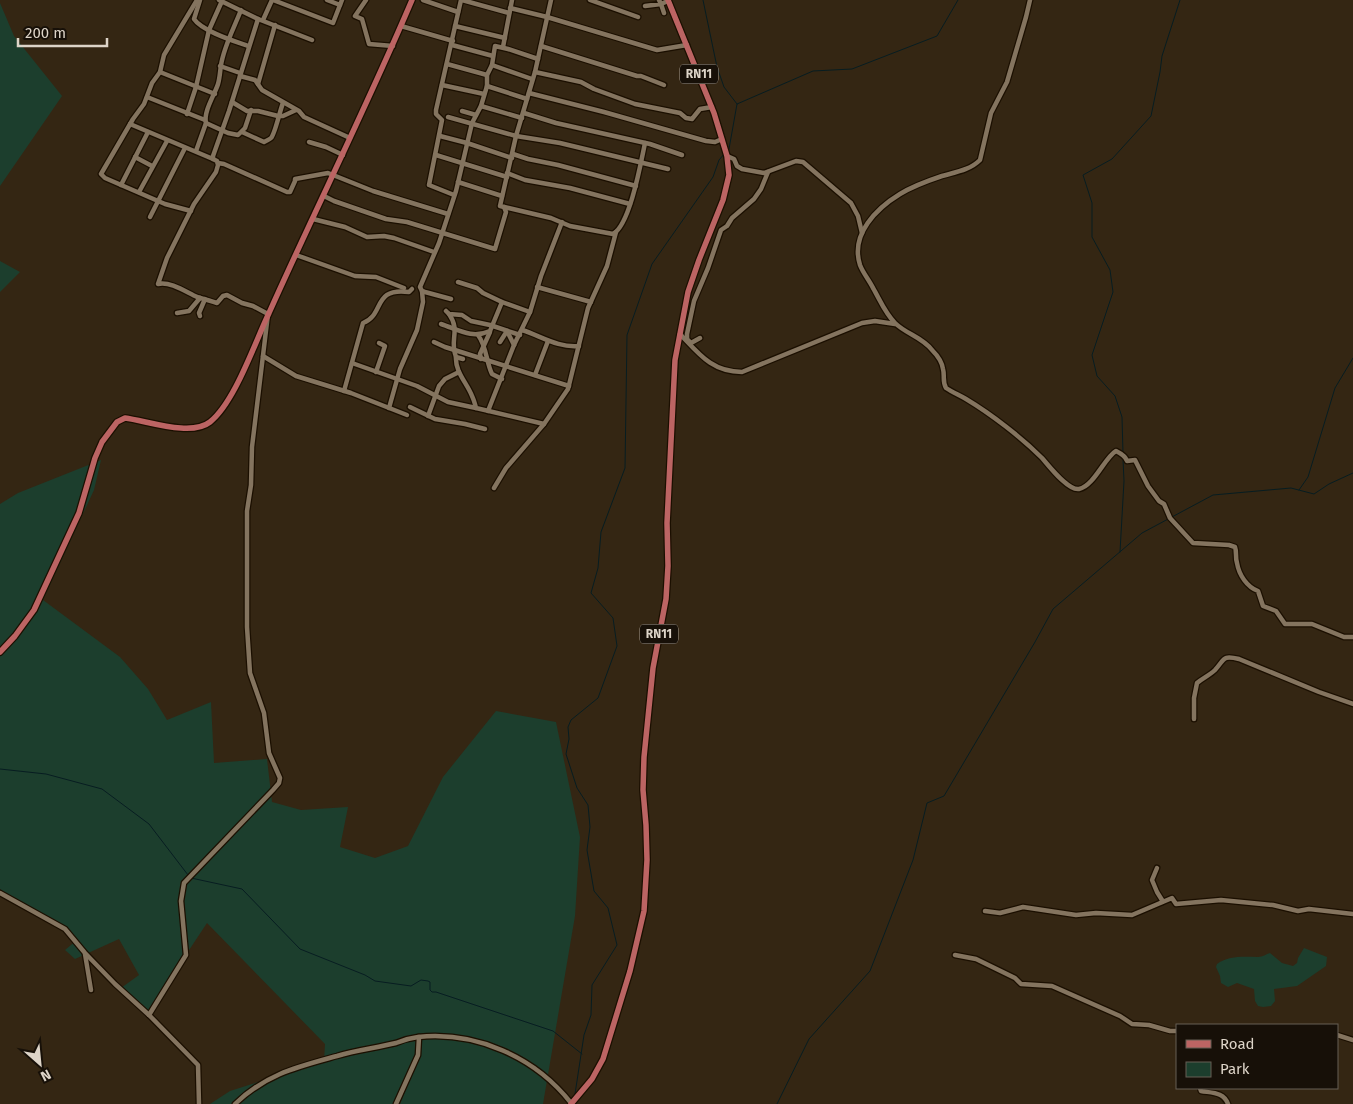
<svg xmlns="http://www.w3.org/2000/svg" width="1353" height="1104" viewBox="0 0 1353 1104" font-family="'Fira Sans',sans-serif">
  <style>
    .green { fill: #1c3e2d }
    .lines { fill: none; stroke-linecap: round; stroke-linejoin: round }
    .stream { stroke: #071d21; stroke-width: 1 }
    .minor-casing { stroke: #1b0f00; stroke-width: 7 }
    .major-casing { stroke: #1b0f00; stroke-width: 8 }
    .minor { stroke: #84745f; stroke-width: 4.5 }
    .major { stroke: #bc6463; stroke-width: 5.5 }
    .labels { text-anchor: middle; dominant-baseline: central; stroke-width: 5; stroke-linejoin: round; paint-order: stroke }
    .shield { fill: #171008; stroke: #a2998e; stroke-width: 1 }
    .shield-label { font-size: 12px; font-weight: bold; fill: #ddd4c8 }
  </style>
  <rect width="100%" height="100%" fill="#342613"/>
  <g class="green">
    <path d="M0 3 14 36 62 96 0 186Z"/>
    <path d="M0 261 20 272 0 292Z"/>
    <path d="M101 460 94 490 43 600 120 657 148 689 167 720 211 702 214 763 267 759 272 802 301 810 348 807 340 847 375 858 408 846 443 777 496 711 556 722 580 837 575 916 543 1104H400L407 1087 397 1104H210L230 1091 324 1061 325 1044 207 923 148 1012 121 988 139 975 119 939 75 959 65 950 77 940 63 926 0 890V504L18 493Z"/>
    <path d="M1304 948 1327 957 1326 966 1297 986 1274 989 1275 1001 1271 1006 1263 1007 1258 1006 1255 1001 1254 989 1237 983 1228 987 1221 983 1220 976 1216 967 1217 964C1230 955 1243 957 1258 957 1263 957 1266 954 1270 953L1282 963 1293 966 1297 963 1298 958Z"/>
  </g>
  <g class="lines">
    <g class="stream">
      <path d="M703 0 717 67 724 87 737 104"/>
      <path d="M729 149 737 104 813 71 852 69 937 36 958 0"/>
      <path d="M1123 453 1122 417 1115 396 1097 376 1092 355 1113 292 1110 270 1092 237V203L1083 175 1112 159 1151 116 1160 72 1162 56 1180 0"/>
      <path d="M1299 490 1308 477 1335 388 1353 358"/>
      <path d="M1120 552 1124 481 1123 459"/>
      <path d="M0 769 46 774 102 789 149 824 188 875"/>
      <path d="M191 878 242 889 300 949 365 975 375 981 411 986 421 980 428 981 430 982V990L432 992H436L553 1031 582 1054"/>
      <path d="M575 1094 584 1035 591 1015 592 985 617 945 608 908 594 891 587 850 590 827 588 805 577 788 566 754 569 739 568 727 571 720 598 698 617 646 613 618 591 593 598 568 601 532 625 468 627 335 652 264 713 177 719 160 725 153"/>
      <path d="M777 1104 809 1039 870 971 913 860 927 803 944 796 1035 642 1053 609 1142 533 1213 495 1291 488 1314 494 1329 484 1353 473"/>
    </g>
    <defs>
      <g id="minor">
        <path d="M200 0 194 19C202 31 234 41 248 46"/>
        <path d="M219 0 258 19 312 40"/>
        <path d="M273 0 333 23 340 5"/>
        <path d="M327 0 340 5 342 0"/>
        <path d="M366 0 355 16 362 19 369 44 393 46"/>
        <path d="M423 0 458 12"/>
        <path d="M462 0 509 13"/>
        <path d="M551 0 535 72 516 136 500 206 551 218 570 226 613 234C630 225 641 162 645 143"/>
        <path d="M590 0 638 17"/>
        <path d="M1030 0 1026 17 1007 82 991 113 980 160C970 170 956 172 942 176 927 181 913 186 900 194 877 208 850 234 860 265 863 273 869 280 873 288 880 300 885 313 895 323 906 334 922 337 932 350 937 355 942 362 943 369 945 376 942 381 946 388 952 392 959 395 966 399 991 414 1021 437 1042 458 1049 466 1068 491 1079 489 1094 486 1105 457 1116 451 1120 453 1126 457 1127 461L1135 460 1148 486 1159 501 1164 504 1170 518 1193 543 1229 545 1235 547C1237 552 1235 557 1237 563 1239 575 1247 587 1258 591L1263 606 1276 611 1285 624H1312L1344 637H1353"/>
        <path d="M645 6 661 4 659 0"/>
        <path d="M510 8 547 17 657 50 687 45"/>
        <path d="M664 13 661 4 668 1"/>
        <path d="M263 20 272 0"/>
        <path d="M401 26 453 41"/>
        <path d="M455 26 505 38"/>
        <path d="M452 45 493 56"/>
        <path d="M541 46 637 76H641L664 85"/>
        <path d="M503 47 512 0"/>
        <path d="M447 64 487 75"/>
        <path d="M492 65 532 79"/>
        <path d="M220 66 240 73"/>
        <path d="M160 72 215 94"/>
        <path d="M535 72 581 82 594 89 635 104 680 113 686 118 692 119 700 109 712 107"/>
        <path d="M240 76 255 80 262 90 299 111 304 117 350 138"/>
        <path d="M258 84 275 25"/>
        <path d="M442 85 484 94"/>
        <path d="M487 86 527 99"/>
        <path d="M529 93 604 112 706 141 715 142 722 139"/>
        <path d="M147 97 205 120"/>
        <path d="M232 102 247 111H258L278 116H283L296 110"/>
        <path d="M481 106 522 118"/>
        <path d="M462 111 476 115"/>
        <path d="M524 113 556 123 650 144 682 155"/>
        <path d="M187 114 196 87 209 30 222 1"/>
        <path d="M448 117 516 136 560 143 668 169"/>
        <path d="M206 123 228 133 238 135 245 128 251 110"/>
        <path d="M130 124 213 159"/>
        <path d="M242 132 264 142C266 141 270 139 271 138 275 134 280 110 283 103"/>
        <path d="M440 136 467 143 512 158"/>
        <path d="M309 142 326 147 343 155"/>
        <path d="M196 151 206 123C203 112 215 94 218 84 220 77 220 71 221 65 224 46 234 28 241 10"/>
        <path d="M513 154 528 159 558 165 636 186"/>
        <path d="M436 155 507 177"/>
        <path d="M727 156 734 159 737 166 742 169 764 173 796 161 803 162 851 203 858 216 862 233"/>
        <path d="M135 157 152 166"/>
        <path d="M218 163 224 164 287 192H290L295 181V179L328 173 373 191 448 214"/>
        <path d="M507 173 525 180 570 188 630 204"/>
        <path d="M458 182 502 196"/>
        <path d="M121 185 148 132"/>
        <path d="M139 192 167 141"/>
        <path d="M454 195 429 185 442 120 436 114V110L461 0"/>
        <path d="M324 196 334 201 386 219 407 222 495 249 506 212 504 207"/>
        <path d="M191 211 165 204 105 178 101 174 133 119 144 104 152 83 160 72 164 55 197 0"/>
        <path d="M150 217 185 148"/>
        <path d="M313 219 345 227 367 237 384 236 394 238 434 252"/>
        <path d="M296 255 355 276 376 277 404 288"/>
        <path d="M458 282 477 288 483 293 502 302 530 312"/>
        <path d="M537 287 591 302"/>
        <path d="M451 299 425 292 422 291 420 287 439 243 456 191 472 123 481 106 487 86V75L492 65 495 46 508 49 538 59"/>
        <path d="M446 311 449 314 462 315 471 321 490 325 520 335"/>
        <path d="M177 313 189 311 200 298"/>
        <path d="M449 314C461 331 449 339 456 357L463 359"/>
        <path d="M200 316 199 313 205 299"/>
        <path d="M441 324C459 330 472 339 490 331L502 302"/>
        <path d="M522 330C541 336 558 348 579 346"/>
        <path d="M507 331 514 345"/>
        <path d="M680 334C699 354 712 372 742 372L862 323 875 321 895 324"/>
        <path d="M478 335C487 347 486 362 492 374L502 379"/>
        <path d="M700 338 691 343 687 339V334L694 301 708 268 721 230 727 226 732 218 754 199 761 189 768 172"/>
        <path d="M434 342 445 347 569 386"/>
        <path d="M500 342 507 331"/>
        <path d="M263 356 296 376 351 393 407 415"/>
        <path d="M456 357C455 372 467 383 472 396 474 400 475 404 476 408L544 424"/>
        <path d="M481 359 480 354 490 332"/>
        <path d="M352 363 417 386 448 402 476 408"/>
        <path d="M376 372 385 346 379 343"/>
        <path d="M535 375 548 341"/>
        <path d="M344 391 363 323C385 315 372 287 409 292L412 289"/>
        <path d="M410 407 435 419 465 424 485 429"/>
        <path d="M389 408 400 369 417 330 423 302 422 291"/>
        <path d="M488 411 514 345 530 312 541 276 562 222"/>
        <path d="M428 416 439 386 445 379 459 372"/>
        <path d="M494 488 506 468 544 424 568 389 588 308 607 266 616 232"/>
        <path d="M1194 719V698L1197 683C1203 678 1210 675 1215 670 1225 659 1222 655 1239 659L1319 692 1353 704"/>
        <path d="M1157 868 1152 880 1157 892 1162 900V902"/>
        <path d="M0 893 65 929 85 953 115 984 149 1015 198 1065 199 1104"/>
        <path d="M985 911 1000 913 1023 907 1076 915 1096 913 1132 915 1172 898 1176 904 1221 900 1273 905 1298 911 1309 909 1353 914"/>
        <path d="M85 954 91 990"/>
        <path d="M955 955 976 959 1015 978 1021 984 1052 986 1120 1016 1132 1024 1149 1025 1170 1031H1177"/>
        <path d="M149 1015 186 955 181 901 184 883 273 790 279 783 280 778 269 753 264 713 250 673 247 627V511L251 485 252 447 268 314 253 306 242 303 227 295 223 296 217 303C211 301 204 299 197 297 186 292 170 281 158 284L167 258 194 204 216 172 218 165 217 161 213 159V156L229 111 258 19"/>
        <path d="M1337 1035 1353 1040"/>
        <path d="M1200 1088 1201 1091C1212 1093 1224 1092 1228 1104"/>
        <path d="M235 1104C266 1074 297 1067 337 1056 356 1050 376 1048 396 1043 403 1040 410 1038 418 1037 476 1031 535 1057 571 1103"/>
        <path d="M396 1104 418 1055 419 1037"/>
      </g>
      <g id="major">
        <path d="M0 652 15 636 34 610 79 513 95 458 102 442 117 422 125 418C148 421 191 437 210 422 235 402 255 342 269 313 316 208 367 106 412 0"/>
        <path d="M571 1104 592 1079 603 1059 630 971 644 911 647 860 646 825 643 790 644 757 653 668 666 599 668 566 667 523 675 360 688 292 699 260 723 200 729 175 727 156 714 113 668 0"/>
      </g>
    </defs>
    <use href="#minor" class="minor-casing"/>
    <use href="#major" class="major-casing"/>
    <use href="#minor" class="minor"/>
    <use href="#major" class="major"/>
  </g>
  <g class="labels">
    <g class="shield">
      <rect x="680" y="64.5" width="38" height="19" rx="4"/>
      <rect x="640" y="624.5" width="38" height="19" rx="4"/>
    </g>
    <g class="shield-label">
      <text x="699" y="74">RN11</text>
      <text x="659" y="634">RN11</text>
    </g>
  </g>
  <rect x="1176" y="1024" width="162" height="65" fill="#171008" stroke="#665e55"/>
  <rect x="1186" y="1040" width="25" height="8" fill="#bc6463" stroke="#665e55"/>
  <text x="1220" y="1049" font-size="15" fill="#ddd4c8">Road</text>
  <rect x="1186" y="1062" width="25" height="15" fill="#1c3e2d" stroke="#665e55"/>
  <text x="1220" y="1074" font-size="15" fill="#ddd4c8">Park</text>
  <g transform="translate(40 1064) rotate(153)" stroke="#171008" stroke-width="4" paint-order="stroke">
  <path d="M0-4L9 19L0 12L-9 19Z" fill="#ddd4c8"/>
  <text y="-8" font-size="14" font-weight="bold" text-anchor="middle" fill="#ddd4c8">N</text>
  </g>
  <path d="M18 38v8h89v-8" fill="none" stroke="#ddd4c8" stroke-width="2.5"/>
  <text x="25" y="38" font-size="15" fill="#ddd4c8" stroke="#171008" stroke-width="4" paint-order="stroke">200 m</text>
</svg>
